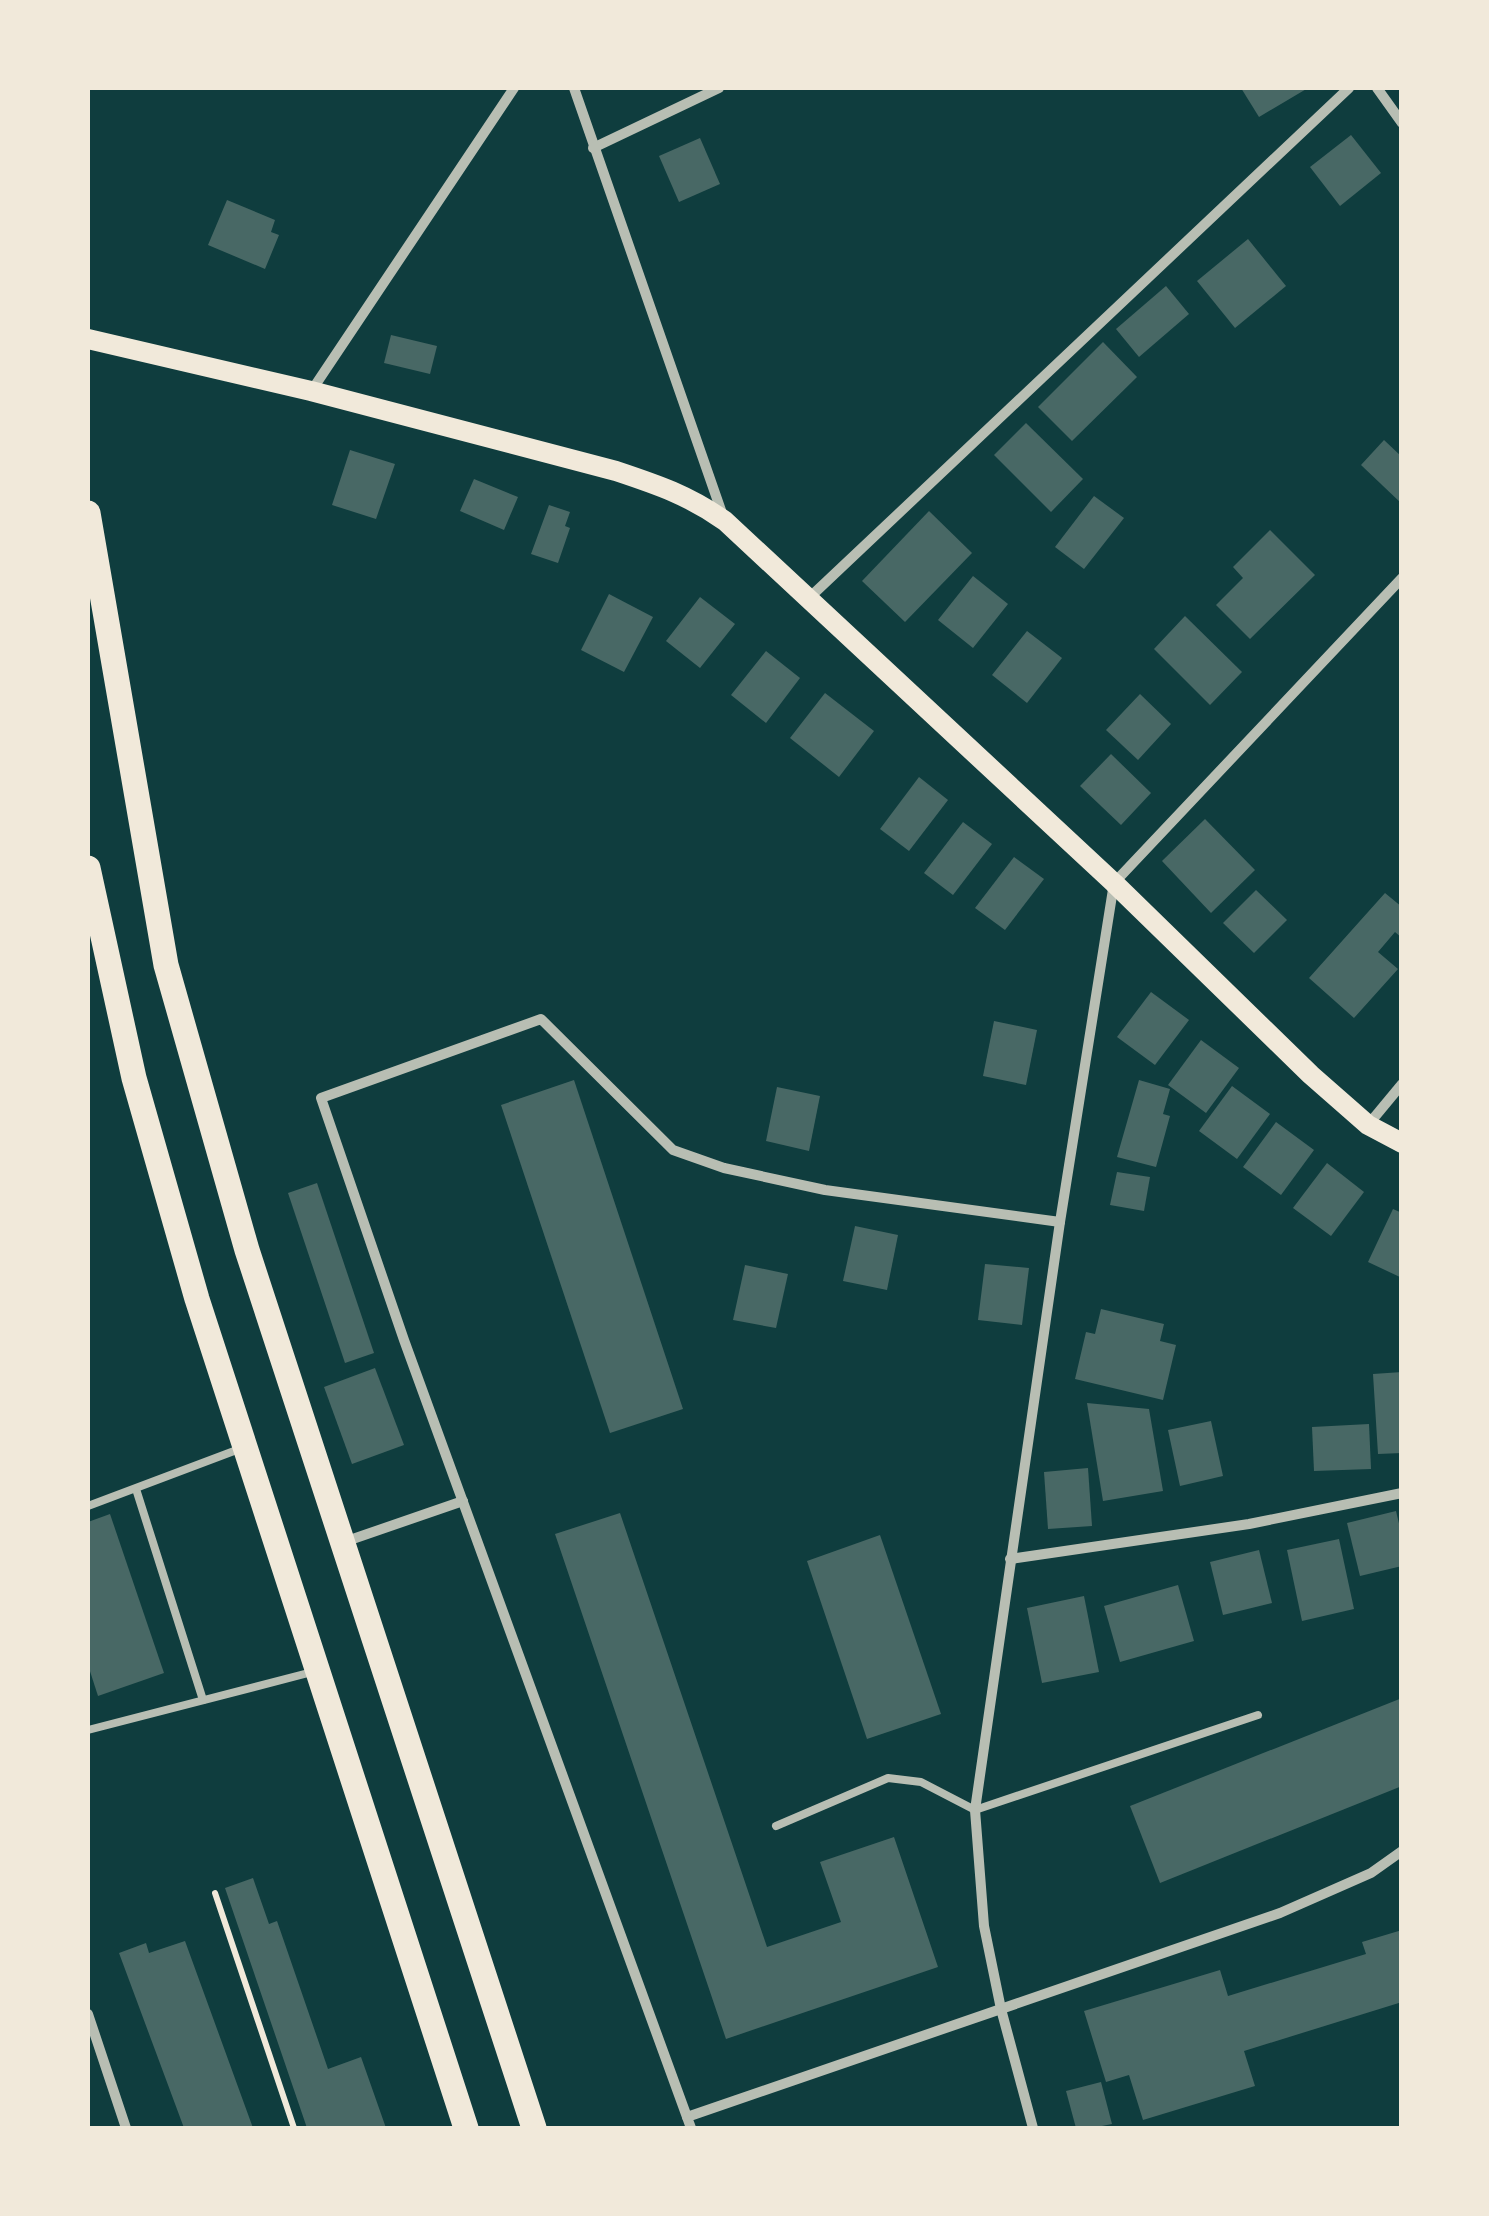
<svg xmlns="http://www.w3.org/2000/svg" width="1489" height="2216" viewBox="0 0 1489 2216" font-family="'Sofia Sans Condensed',sans-serif">
  <style>
    .building { fill: #486865 }
    .lines { fill: none; stroke-linecap: round; stroke-linejoin: round }
    .path { stroke: #f1e9da; stroke-width: 6 }
    .service { stroke: #b8beb3; stroke-width: 8 }
    .minor { stroke: #b8beb3; stroke-width: 10 }
    .secondary { stroke: #f1e9da; stroke-width: 20 }
    .primary { stroke: #f1e9da; stroke-width: 25 }
  </style>
  <rect width="100%" height="100%" fill="#0f3d3e"/>
  <g class="building">
    <path d="M1241 88H1308L1259 117Z"/>
    <path d="M1351 135 1381 173 1340 206 1310 167Z"/>
    <path d="M700 138 720 184 679 202 659 156Z"/>
    <path d="M227 200 275 220 271 232 279 235 265 269 208 245Z"/>
    <path d="M1248 239 1286 286 1235 328 1197 281Z"/>
    <path d="M1166 286 1189 314 1139 357 1116 329Z"/>
    <path d="M391 335 437 346 430 374 384 363Z"/>
    <path d="M1103 342 1137 377 1072 441 1038 407Z"/>
    <path d="M1026 423 1083 479 1051 512 994 455Z"/>
    <path d="M1384 440 1402 457V504L1361 465Z"/>
    <path d="M350 450 395 464 376 519 332 505Z"/>
    <path d="M474 479 518 497 504 530 460 511Z"/>
    <path d="M1094 496 1124 518 1084 569 1055 547Z"/>
    <path d="M549 505 570 512 565 526 570 528 558 563 531 554Z"/>
    <path d="M929 511 972 553 905 622 862 581Z"/>
    <path d="M1270 530 1315 575 1250 639 1216 605 1243 578 1233 567Z"/>
    <path d="M973 576 1008 604 973 648 938 620Z"/>
    <path d="M609 594 653 617 624 672 581 650Z"/>
    <path d="M700 597 735 624 700 668 666 641Z"/>
    <path d="M1185 616 1242 672 1210 705 1154 649Z"/>
    <path d="M1027 631 1062 658 1027 703 992 675Z"/>
    <path d="M766 651 800 678 766 723 731 695Z"/>
    <path d="M825 693 874 731 839 777 790 738Z"/>
    <path d="M1140 694 1171 724 1138 760 1106 730Z"/>
    <path d="M1111 754 1151 793 1121 825 1080 786Z"/>
    <path d="M919 777 948 800 909 851 880 829Z"/>
    <path d="M1205 819 1255 870 1211 913 1162 861Z"/>
    <path d="M963 822 992 844 953 895 924 873Z"/>
    <path d="M1014 857 1044 879 1005 930 975 908Z"/>
    <path d="M1256 890 1287 920 1254 953 1223 923Z"/>
    <path d="M1385 893 1402 907V938L1395 932 1378 952 1398 969 1354 1018 1309 978Z"/>
    <path d="M1151 992 1189 1020 1155 1065 1117 1037Z"/>
    <path d="M994 1021 1037 1030 1026 1085 983 1076Z"/>
    <path d="M1201 1040 1239 1068 1206 1113 1168 1085Z"/>
    <path d="M574 1080 683 1409 610 1433 501 1105Z"/>
    <path d="M1139 1080 1170 1089 1163 1114 1170 1116 1156 1167 1117 1157Z"/>
    <path d="M1232 1086 1270 1114 1237 1159 1199 1131Z"/>
    <path d="M777 1087 820 1096 809 1151 766 1141Z"/>
    <path d="M1276 1122 1314 1150 1281 1195 1243 1167Z"/>
    <path d="M1327 1163 1364 1192 1331 1236 1293 1208Z"/>
    <path d="M1117 1172 1150 1177 1144 1211 1110 1205Z"/>
    <path d="M317 1183 374 1353 345 1363 288 1193Z"/>
    <path d="M1393 1209 1402 1213V1278L1368 1262Z"/>
    <path d="M855 1226 898 1235 887 1290 843 1281Z"/>
    <path d="M985 1264 1029 1268 1022 1325 978 1320Z"/>
    <path d="M745 1265 788 1274 776 1328 733 1320Z"/>
    <path d="M1101 1309 1164 1324 1160 1341 1176 1345 1163 1400 1075 1379 1086 1332 1095 1334Z"/>
    <path d="M375 1368 404 1445 352 1464 324 1387Z"/>
    <path d="M1402 1372V1453L1378 1454 1373 1374Z"/>
    <path d="M1087 1403 1149 1409 1163 1491 1103 1501Z"/>
    <path d="M1211 1421 1223 1476 1180 1486 1168 1430Z"/>
    <path d="M1369 1424 1371 1469 1314 1471 1312 1427Z"/>
    <path d="M1088 1468 1092 1526 1048 1529 1044 1472Z"/>
    <path d="M1396 1511 1402 1536V1566L1360 1576 1347 1523Z"/>
    <path d="M620 1513 767 1947 841 1922 820 1862 894 1837 938 1967 726 2039 555 1534Z"/>
    <path d="M110 1514 164 1673 98 1696 88 1665V1522Z"/>
    <path d="M880 1535 941 1714 867 1739 807 1561Z"/>
    <path d="M1339 1539 1354 1609 1302 1621 1287 1550Z"/>
    <path d="M1259 1550 1272 1603 1223 1615 1210 1562Z"/>
    <path d="M1178 1585 1194 1641 1120 1662 1104 1606Z"/>
    <path d="M1084 1596 1099 1672 1042 1683 1027 1608Z"/>
    <path d="M1402 1698V1786L1160 1883 1130 1806Z"/>
    <path d="M253 1878 269 1924 277 1921 328 2069 361 2057 386 2128H307L225 1888Z"/>
    <path d="M1402 1930V2002L1244 2051 1255 2086 1143 2120 1129 2075 1106 2082 1084 2011 1220 1970 1228 1996 1366 1954 1362 1942Z"/>
    <path d="M185 1941 253 2128H184L119 1953 146 1943 149 1953Z"/>
    <path d="M1101 2082 1112 2124 1092 2128H1076L1066 2091Z"/>
  </g>
  <g class="lines">
    <path class="path" d="M215 1893 294 2128"/>
    <g class="service">
      <path d="M136 1489 203 1700"/>
      <path d="M88 1506 242 1448"/>
      <path d="M88 1730 316 1671"/>
      <path d="M776 1826 888 1778 921 1782 975 1810 1258 1715"/>
    </g>
    <g class="minor">
      <path d="M574 88 723 516"/>
      <path d="M1377 88 1402 123"/>
      <path d="M593 148 719 88"/>
      <path d="M312 390 514 88"/>
      <path d="M808 599 1349 88"/>
      <path d="M1368 1125 1402 1084"/>
      <path d="M344 1542 463 1501"/>
      <path d="M1010 1559 1249 1524 1402 1493"/>
      <path d="M88 2014 126 2128"/>
      <path d="M687 2117 404 1340 321 1098 541 1019 673 1150 724 1168 825 1190 1060 1222"/>
      <path d="M691 2128 687 2117 1280 1913 1371 1873 1402 1851"/>
      <path d="M1033 2128 1001 2009 984 1926 975 1810 1060 1222 1114 883 1402 578"/>
    </g>
    <path class="secondary" d="M88 339 311 391 616 471C658 485 688 495 725 521L1114 883 1311 1075 1368 1125 1402 1143"/>
    <g class="primary">
      <path d="M88 513 166 965 247 1250 534 2128"/>
      <path d="M88 868 134 1078 197 1299 466 2128"/>
    </g>
  </g>
  <rect width="1489" height="2216" fill="none" stroke="#f1e9da" stroke-width="180"/>
</svg>
